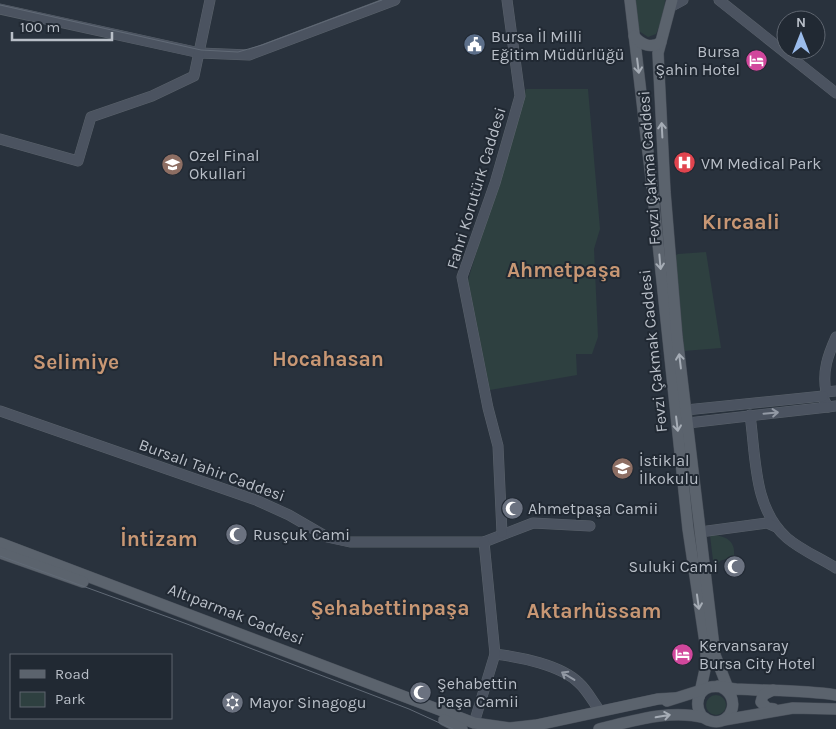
<svg xmlns="http://www.w3.org/2000/svg" width="836" height="729" viewBox="0 0 836 729" font-family="Karla,sans-serif">
  <style>
    .green { fill: #2e4040 }
    .lines { fill: none; stroke-linecap: round; stroke-linejoin: round }
    .secondary-casing { stroke: #5a626b; stroke-width: 11 }
    .primary-casing { stroke: #464d57; stroke-width: 12 }
    .secondary { stroke: #4b5360; stroke-width: 10 }
    .primary { stroke: #5b636d; stroke-width: 11 }
    .tram { stroke: #616a76; stroke-width: 1 }
    .oneway { stroke: #a6adb6 }
    .oneway2 { stroke: #9299a4 }
    .labels { text-anchor: middle; dominant-baseline: central; stroke-width: 4; stroke-linejoin: round; paint-order: stroke }
    .poi-label { font-size: 16px; fill: #b9bfc8; stroke: #212933; text-anchor: start }
    .street-label { font-size: 16px; fill: #b9bfc8; stroke: #212933 }
    .district-label { font-size: 21px; font-weight: bold; fill: #c89774; stroke: #212933 }
  </style>
  <rect width="100%" height="100%" fill="#29323d"/>
  <g class="green">
    <path d="M634 0H665L664 14 656 34 648 37 639 31Z"/>
    <path d="M526 89H588L600 229 594 249 598 337 592 354H576L577 375 490 390 468 280Z"/>
    <path d="M706 252 721 348 684 351 675 256 678 254Z"/>
    <path d="M710 535C724 535 736 540 734 556L720 561 714 569Z"/>
    <circle cx="716" cy="705" r="10"/>
  </g>
  <g class="lines">
    <defs>
      <g id="secondary">
        <path d="M719 0 836 93"/>
        <path d="M672 6 683 0"/>
        <path d="M0 9 200 53 249 55 395 0"/>
        <path d="M0 139 78 161 91 117 152 96 194 76 210 0"/>
        <path d="M836 391 826 392 823 398 828 407 836 406"/>
        <path d="M826 392C822 371 828 355 836 337"/>
        <path d="M686 410 823 396"/>
        <path d="M0 411 256 500 289 515 327 537 350 542H484L533 523 590 526"/>
        <path d="M750 415C756 457 753 508 787 538 801 550 820 558 836 568"/>
        <path d="M688 423 828 407"/>
        <path d="M700 532 767 523 776 527"/>
        <path d="M502 533 498 446 488 408 462 277 495 183 520 96 507 0"/>
        <path d="M495 654C520 657 561 665 579 683 587 690 593 702 600 711"/>
        <path d="M474 723 495 654 484 542"/>
      </g>
      <g id="primary">
        <path d="M630 0 652 186 688 529 706 649V665L699 697"/>
        <path d="M672 0 658 53 665 192 677 337 715 655 731 696"/>
        <path d="M634 36C641 45 652 49 661 42"/>
        <path d="M0 543 474 723 510 728 537 725 658 699 675 698"/>
        <path d="M0 553 83 582"/>
        <path d="M718 686C743 694 733 727 711 721 694 717 693 692 710 687 718 685 728 688 736 689 770 691 803 690 836 695"/>
        <path d="M773 690 763 695 761 702 767 708 774 709"/>
        <path d="M667 701 705 689"/>
        <path d="M444 720 462 729"/>
        <path d="M724 720 793 708 836 709"/>
        <path d="M599 729C633 721 670 709 705 718"/>
      </g>
    </defs>
    <use href="#secondary" class="secondary-casing"/>
    <use href="#primary" class="primary-casing"/>
    <use href="#secondary" class="secondary"/>
    <use href="#primary" class="primary"/>
    <g class="tram">
      <path d="M0 5 201 50 238 52 262 45 382 0"/>
      <path d="M0 556 187 624 409 709 453 729"/>
    </g>
  </g>
  <defs><path id="oneway-shaft" d="M-6 0H5M1.5-3L5.5 0L1.5 3" fill="none" stroke-width="1.6" stroke-linecap="round" stroke-linejoin="round" transform="scale(1.25)"/></defs>
  <g class="oneway">
    <use href="#oneway-shaft" transform="translate(638 66) rotate(83)"/>
    <use href="#oneway-shaft" transform="translate(662 130) rotate(-93)"/>
    <use href="#oneway-shaft" transform="translate(660 262) rotate(85)"/>
    <use href="#oneway-shaft" transform="translate(680 361) rotate(-97)"/>
    <use href="#oneway-shaft" transform="translate(677 424) rotate(83)"/>
    <use href="#oneway-shaft" transform="translate(698 602) rotate(82)"/>
    <use href="#oneway-shaft" transform="translate(663 716) rotate(-10)"/>
  </g>
  <g class="oneway2">
    <use href="#oneway-shaft" transform="translate(771 413) rotate(-5)"/>
    <use href="#oneway-shaft" transform="translate(568 676) rotate(-149)"/>
  </g>
  <defs>
    <symbol id="civic-disc" viewBox="-11 -11 22 22"><circle r="9.5" fill="#5c6f8a" stroke="#212933"/><path d="M-.6-6.5H3V-4.5H.6V-3L4-1V1h2V6H-6V1h2V-1L-.6-3ZM-1.2 2.5V6h2.4V2.5Z" fill="#fff"/></symbol>
    <symbol id="hotel-disc" viewBox="-11 -11 22 22"><circle r="9.5" fill="#d1479c" stroke="#212933"/><path d="M-6-4.5h1.5V1H6V5H4.5V3h-9V5H-6ZM-4 0a1.8 1.8 0 1 1 3.6 0ZM.5 0V-2.5h3Q6-2.5 6 0Z" fill="#fff"/></symbol>
    <symbol id="hospital-disc" viewBox="-11 -11 22 22"><circle r="9.5" fill="#e0444e" stroke="#212933"/><path d="M-5-5h3v3.5h4V-5h3V5h-3V1.5h-4V5h-3Z" fill="#fff"/></symbol>
    <symbol id="university-disc" viewBox="-11 -11 22 22"><circle r="9.5" fill="#8d6e63" stroke="#212933"/><path d="M0-5L7-2L0 1L-7-2ZM-4 1L0 2.5L4 1V4Q0 6-4 4Z" fill="#fff"/></symbol>
    <symbol id="school-disc" viewBox="-11 -11 22 22"><circle r="9.5" fill="#8d6e63" stroke="#212933"/><path d="M0-5L7-2L0 1L-7-2ZM-4 1L0 2.5L4 1V4Q0 6-4 4Z" fill="#fff"/></symbol>
    <symbol id="mosque-disc" viewBox="-11 -11 22 22"><circle r="9.5" fill="#6b7280" stroke="#212933"/><path d="M3.5-4.9A6 6 0 1 0 3.5 4.9A5 5 0 1 1 3.5-4.9Z" fill="#fff"/></symbol>
    <symbol id="synagogue-disc" viewBox="-11 -11 22 22"><circle r="9.5" fill="#6b7280" stroke="#212933"/><path d="M0-6.5L5.6 3.2H-5.6ZM0 6.5L5.6-3.2H-5.6Z" fill="#fff"/></symbol>
  </defs>
  <g fill-rule="evenodd">
    <use href="#civic-disc" x="462" y="32" width="25" height="25"/>
    <use href="#hotel-disc" x="744" y="48" width="25" height="25"/>
    <use href="#hospital-disc" x="672" y="150" width="25" height="25"/>
    <use href="#university-disc" x="160" y="152" width="25" height="25"/>
    <use href="#school-disc" x="610" y="456" width="25" height="25"/>
    <use href="#mosque-disc" x="500" y="496" width="25" height="25"/>
    <use href="#mosque-disc" x="224" y="522" width="25" height="25"/>
    <use href="#mosque-disc" x="722" y="554" width="25" height="25"/>
    <use href="#hotel-disc" x="670" y="642" width="25" height="25"/>
    <use href="#mosque-disc" x="408" y="680" width="25" height="25"/>
    <use href="#synagogue-disc" x="220" y="690" width="25" height="25"/>
  </g>
  <g class="labels">
    <g class="poi-label">
      <text x="491" y="36">Bursa İl Milli<tspan x="491" dy="18">Eğitim Müdürlüğü</tspan></text>
      <text x="740" y="51" text-anchor="end">Bursa<tspan x="740" dy="18">Şahin Hotel</tspan></text>
      <text x="189" y="155">Ozel Final<tspan x="189" dy="18">Okullari</tspan></text>
      <text x="701" y="163">VM Medical Park</text>
      <text x="639" y="460">İstiklal<tspan x="639" dy="18">İlkokulu</tspan></text>
      <text x="528" y="508">Ahmetpaşa Camii</text>
      <text x="253" y="534">Rusçuk Cami</text>
      <text x="718" y="566" text-anchor="end">Suluki Cami</text>
      <text x="699" y="645">Kervansaray<tspan x="699" dy="18">Bursa City Hotel</tspan></text>
      <text x="437" y="683">Şehabettin<tspan x="437" dy="18">Paşa Camii</tspan></text>
      <text x="249" y="702">Mayor Sinagogu</text>
    </g>
    <g class="street-label">
      <text transform="translate(649 168) rotate(-94)">Fevzi Çakma Caddesi</text>
      <text transform="translate(476 188) rotate(-73)">Fahri Korutürk Caddesi</text>
      <text transform="translate(653 351) rotate(-96)">Fevzi Çakmak Caddesi</text>
      <text transform="translate(212 470) rotate(20)">Bursalı Tahir Caddesi</text>
      <text transform="translate(236 614) rotate(21)">Altıparmak Caddesi</text>
    </g>
    <g class="district-label">
      <text x="741" y="222">Kırcaali</text>
      <text x="564" y="270">Ahmetpaşa</text>
      <text x="328" y="359">Hocahasan</text>
      <text x="76" y="362">Selimiye</text>
      <text x="159" y="539">İntizam</text>
      <text x="390" y="608">Şehabettinpaşa</text>
      <text x="594" y="611">Aktarhüssam</text>
    </g>
  </g>
  <rect x="10" y="654" width="162" height="65" fill="#212933" stroke="#5e656f"/>
  <rect x="20" y="670" width="25" height="8" fill="#5b636d" stroke="#5e656f"/>
  <text x="55" y="679" font-size="15" fill="#b9bfc8">Road</text>
  <rect x="20" y="692" width="25" height="15" fill="#2e4040" stroke="#5e656f"/>
  <text x="55" y="704" font-size="15" fill="#b9bfc8">Park</text>
  <g transform="translate(801 35)"><circle r="24" fill="#212933" stroke="#5e656f"/>
  <path d="M0-4L9 19L0 12L-9 19Z" fill="#9bbceb"/>
  <text y="-8" font-size="14" font-weight="bold" text-anchor="middle" fill="#b9bfc8">N</text>
  </g>
  <path d="M12 32v8h100v-8" fill="none" stroke="#b9bfc8" stroke-width="2.5"/>
  <text x="20" y="32" font-size="15" fill="#b9bfc8" stroke="#212933" stroke-width="4" paint-order="stroke">100 m</text>
</svg>
